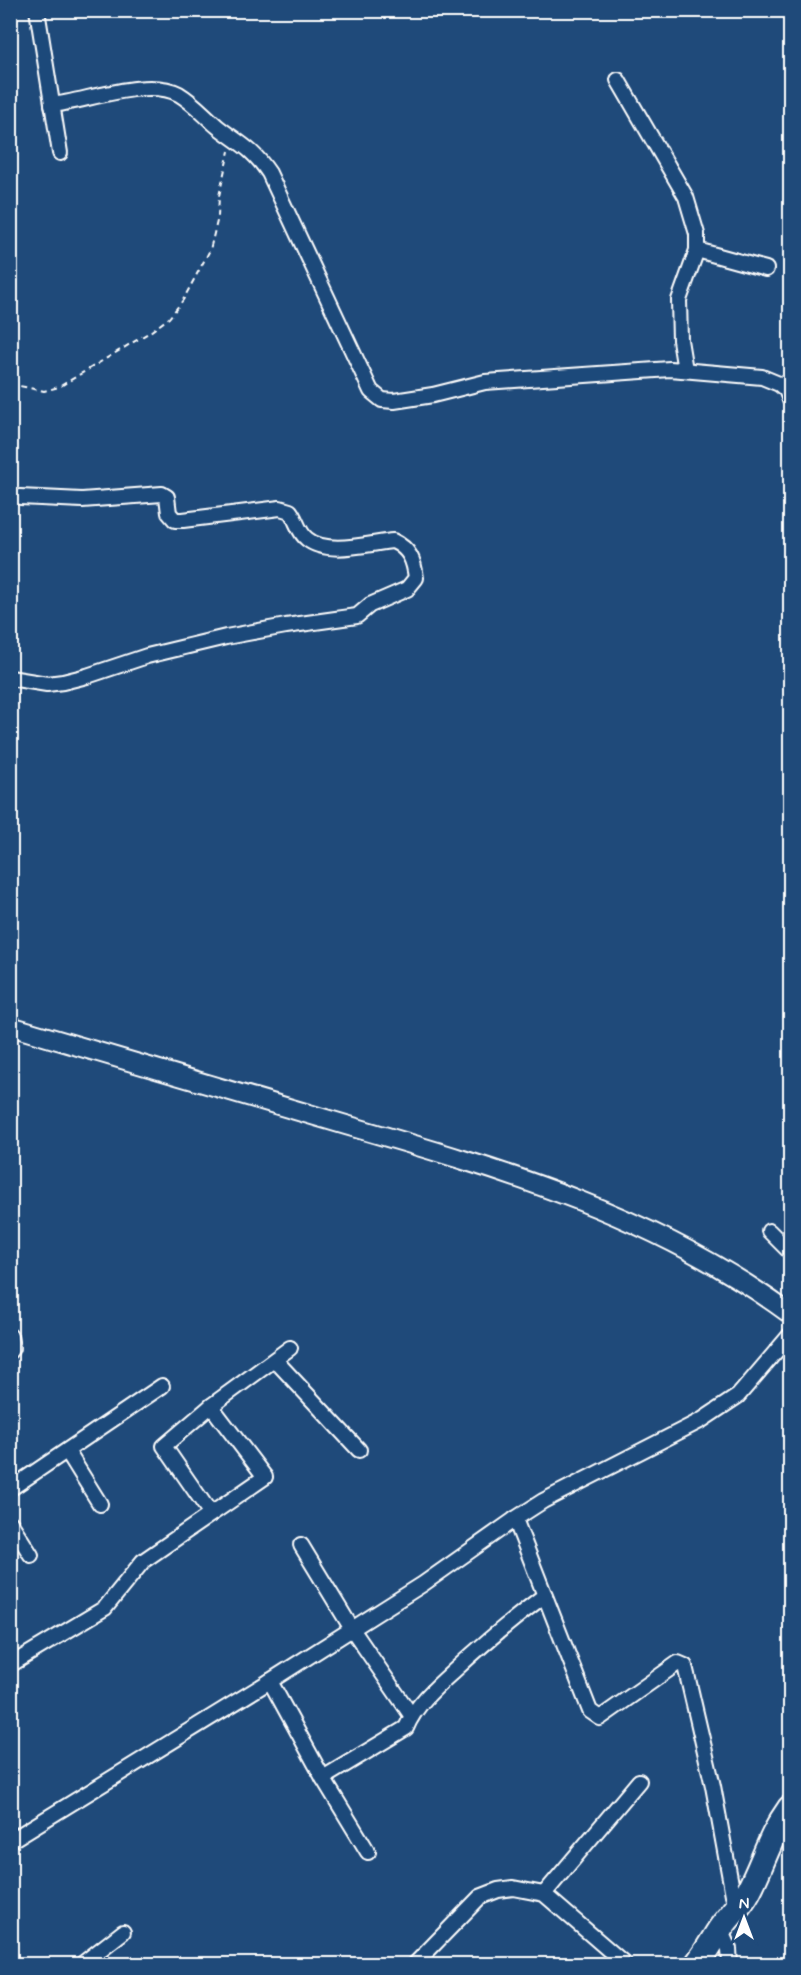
<svg xmlns="http://www.w3.org/2000/svg" width="801" height="1975" viewBox="0 0 801 1975" font-family="Mynerve,sans-serif">
  <style>
    .lines { fill: none; stroke-linecap: round; stroke-linejoin: round }
    .street-casing { stroke: #fff; stroke-width: 18 }
    .secondary-casing { stroke: #fff; stroke-width: 22 }
    .highway-casing { stroke: #fff; stroke-width: 28 }
    .path { stroke: #fff; stroke-width: 2; stroke-dasharray: 6 4.5; stroke-linecap: butt }
    .street { stroke: #1f4a7a; stroke-width: 14 }
    .secondary { stroke: #1f4a7a; stroke-width: 18 }
    .highway { stroke: #1f4a7a; stroke-width: 24 }
  </style>
  <rect width="100%" height="100%" fill="#1f4a7a"/>
  <filter id="ink" filterUnits="userSpaceOnUse"><feTurbulence type="fractalNoise" baseFrequency=".0167" numOctaves="2"/><feDisplacementMap in="SourceGraphic" scale="12" xChannelSelector="R" yChannelSelector="G"/><feConvolveMatrix kernelMatrix="1 2 1 2 8 2 1 2 1" color-interpolation-filters="sRGB"/></filter>
  <g filter="url(#ink)">
    <g class="lines">
      <defs>
        <g id="street">
          <path d="M37 10 60 153"/>
          <path d="M618 80 686 197 697 234V250L679 300 680 340 685 370"/>
          <path d="M52 105C87 101 148 77 179 94 194 103 205 116 218 127 240 144 252 148 269 173L371 391 382 400 394 401 433 395 485 382 670 369 762 377 779 384 786 390 790 400"/>
          <path d="M697 250 766 269"/>
          <path d="M10 678 47 684 63 682 87 676 147 656 226 637 286 626 357 616 370 605 407 589 416 578C414 561 410 549 393 541 370 543 327 556 307 539 298 532 297 520 290 511L280 508 183 520H175L169 513 167 497 162 494 82 500 20 497"/>
          <path d="M769 1231 790 1252"/>
          <path d="M10 1336 12 1348 10 1351"/>
          <path d="M275 1360 359 1450"/>
          <path d="M67 1451 100 1504"/>
          <path d="M10 1489 162 1386"/>
          <path d="M211 1514 164 1446 211 1406 290 1348"/>
          <path d="M515 1519 590 1711 600 1718 678 1663 685 1666 713 1786 736 1911"/>
          <path d="M10 1522 31 1555"/>
          <path d="M301 1545 352 1629 411 1715"/>
          <path d="M10 1665 105 1608 143 1561 265 1477 211 1406"/>
          <path d="M270 1681 323 1778 368 1852"/>
          <path d="M323 1778 406 1728C416 1704 437 1686 456 1669 485 1642 513 1619 545 1595"/>
          <path d="M10 1841 270 1681 423 1584 515 1519 543 1501 702 1420 738 1396 790 1335"/>
          <path d="M544 1894 639 1781"/>
          <path d="M720 1929 729 1949 730 1964"/>
          <path d="M82 1964 123 1932"/>
          <path d="M415 1964 480 1897 498 1890 513 1888 544 1894 625 1964"/>
        </g>
        <path id="secondary" d="M10 1026C122 1059 234 1092 346 1125 502 1170 658 1216 790 1314"/>
        <path id="highway" d="M697 1964C706 1953 712 1941 720 1929 729 1916 740 1907 748 1892 764 1862 769 1837 790 1808"/>
      </defs>
      <use href="#street" class="street-casing"/>
      <use href="#secondary" class="secondary-casing"/>
      <use href="#highway" class="highway-casing"/>
      <path class="path" d="M10 384 44 391 59 387 150 332 169 318 183 300 210 250 218 217 219 196 229 151"/>
      <use href="#street" class="street"/>
      <use href="#secondary" class="secondary"/>
      <use href="#highway" class="highway"/>
    </g>
  </g>
  <rect width="801" height="1975" fill="none" stroke="#1f4a7a" stroke-width="36"/>
  <rect x="18" y="18" width="765" height="1939" fill="none" stroke="#fff" stroke-width="2" filter="url(#ink)"/>
  <g transform="translate(744 1918)" stroke="#1f4a7a" stroke-width="4.5" paint-order="stroke">
  <path d="M0-4.5L10 22L0 15L-10 22Z" fill="#ffffff"/>
  <text y="-9" font-size="16" font-weight="bold" text-anchor="middle" fill="#ffffff">N</text>
  </g>
</svg>
